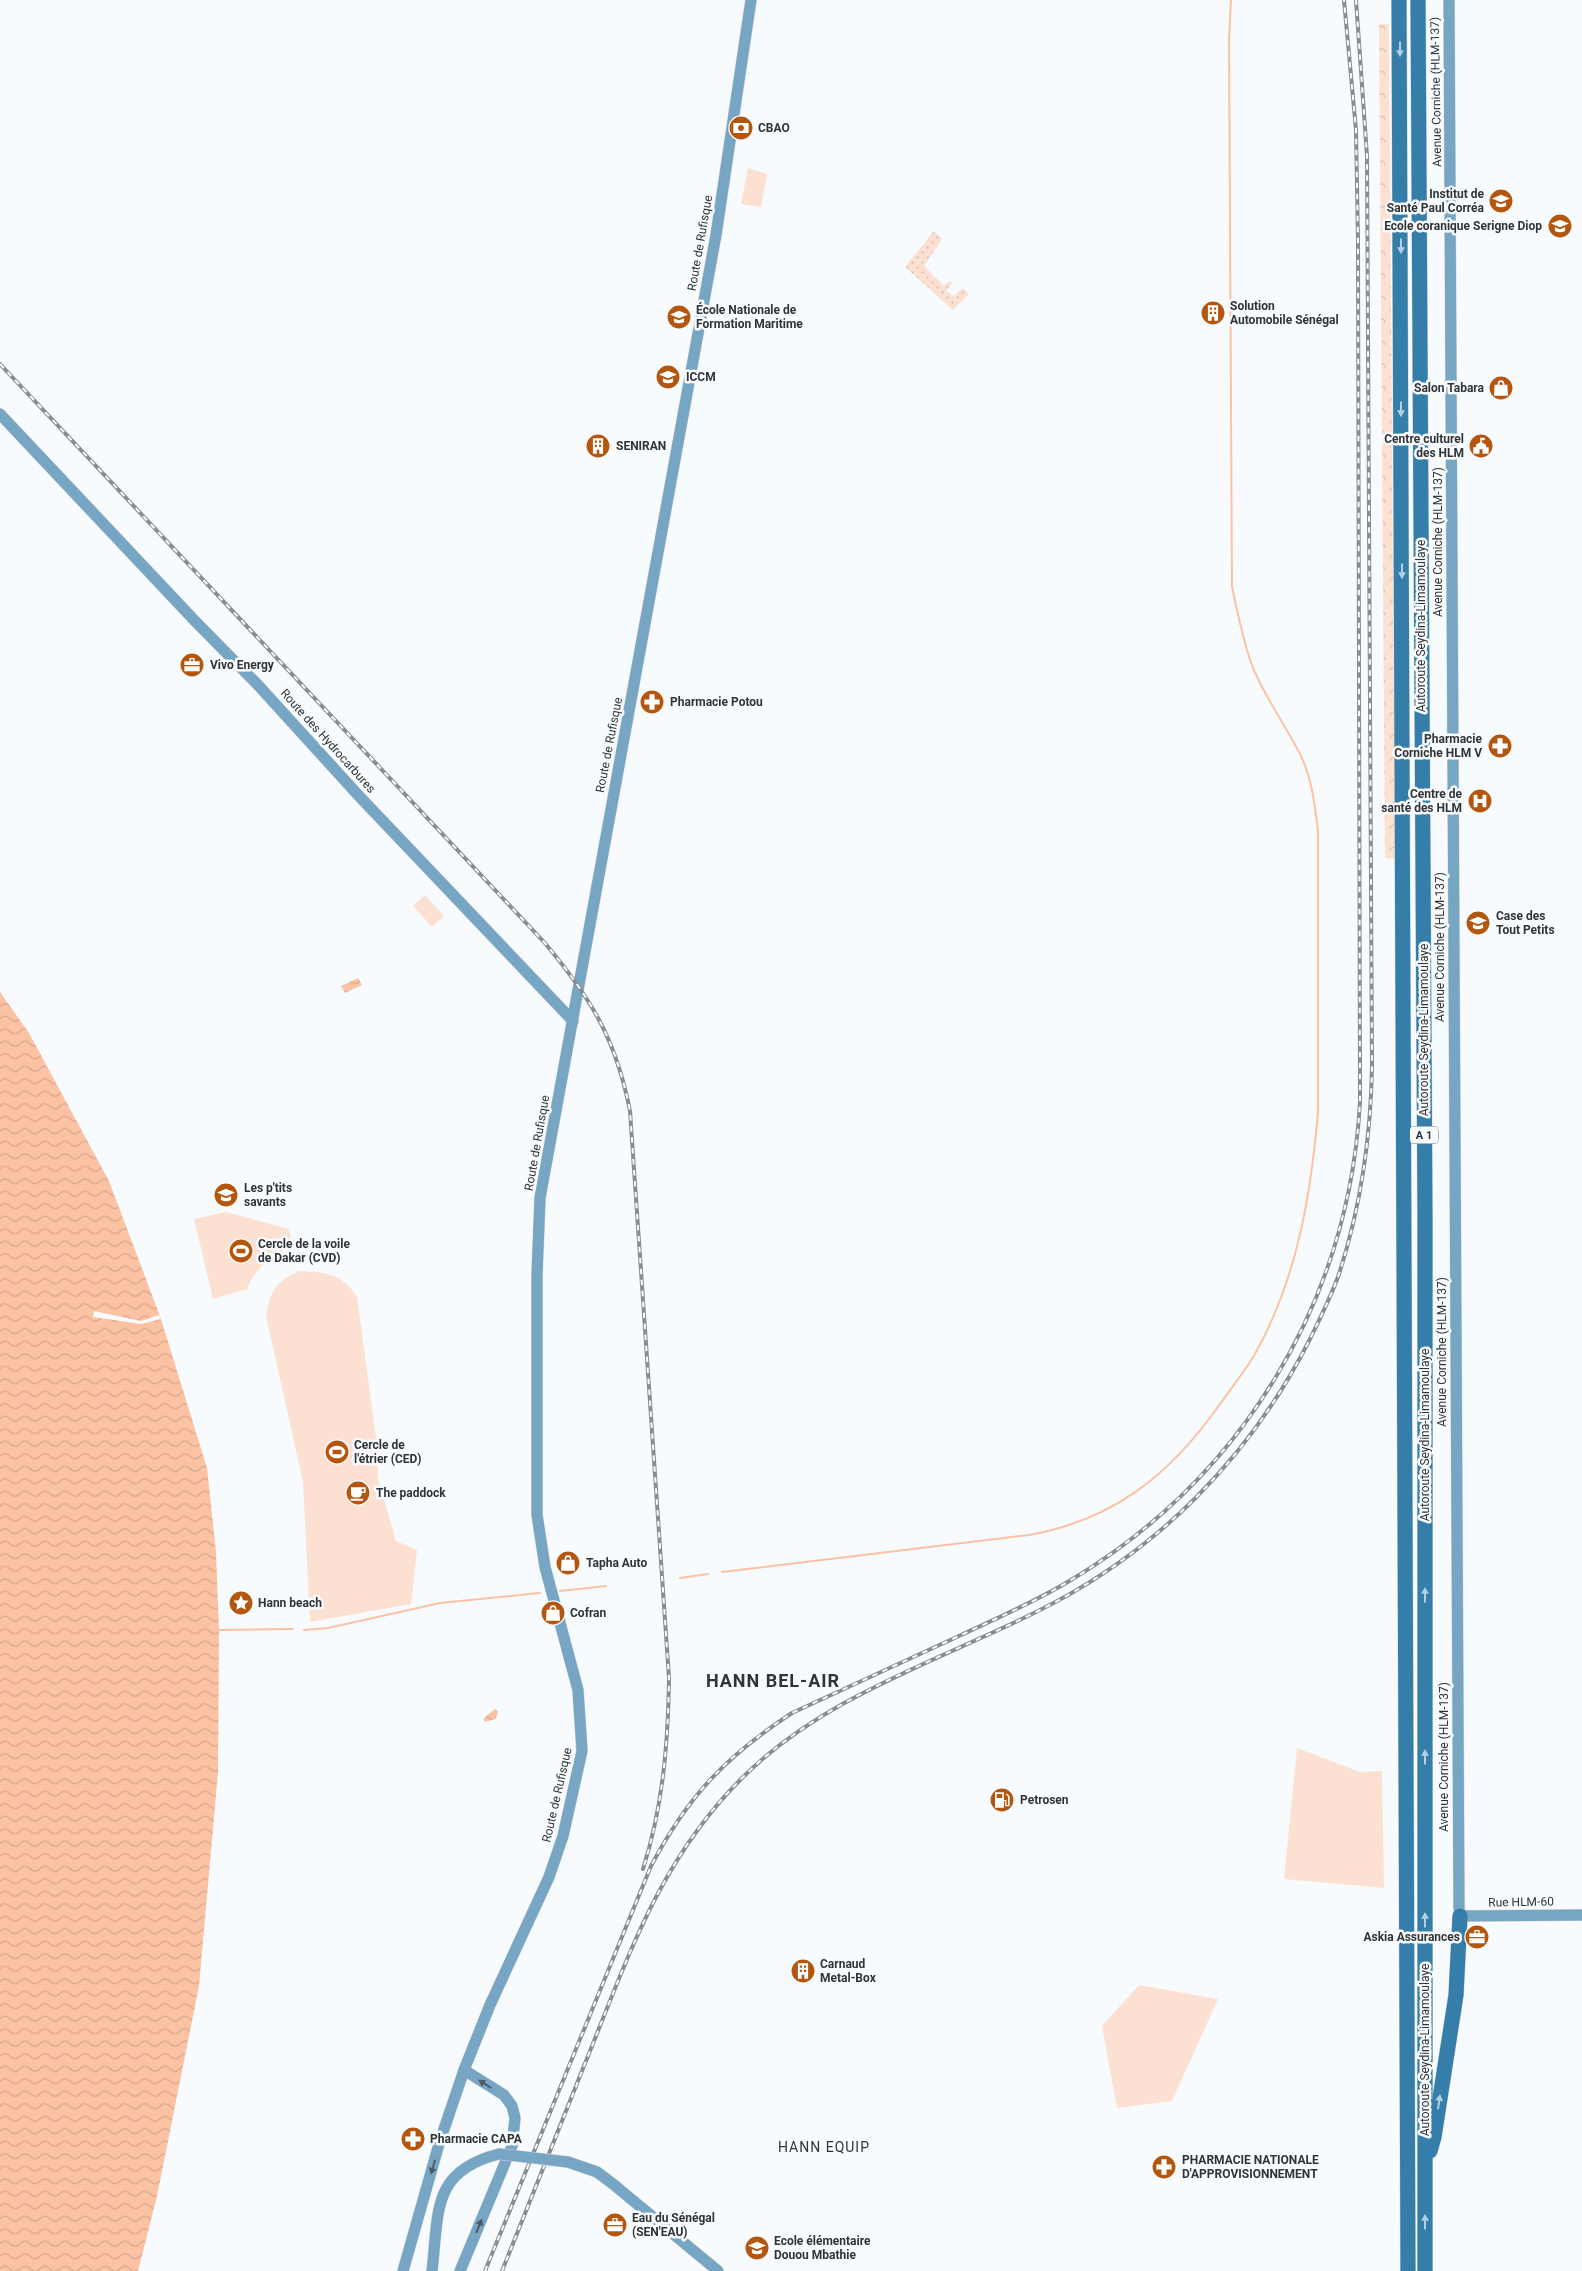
<svg xmlns="http://www.w3.org/2000/svg" width="1582" height="2271" viewBox="0 0 1582 2271" font-family="Roboto,sans-serif">
  <style>
    .grass { fill: #fce0d2 }
    .forest { fill: url(#forest-crowns) }
    .garden { fill: url(#garden-dots) }
    .water { fill: url(#water-waves) }
    .pier { fill: #f7fbfe }
    .lines { fill: none; stroke-linecap: round; stroke-linejoin: round }
    .stream { stroke: #fcc2a4; stroke-width: 2 }
    .secondary-casing { stroke: #d3d7da; stroke-width: 12 }
    .highway-casing { stroke: #d3d7da; stroke-width: 16 }
    .secondary { stroke: #77a5c4; stroke-width: 11 }
    .highway { stroke: #357ea9; stroke-width: 15 }
    .rail-casing { stroke: #898d90; stroke-width: 4 }
    .rail { stroke: #f7fbfe; stroke-width: 2; stroke-dasharray: 5.5; stroke-linecap: butt }
    .secondary-bridge-casing { stroke: #d3d7da; stroke-width: 12; stroke-linecap: butt }
    .secondary-bridge { stroke: #77a5c4; stroke-width: 11 }
    .oneway { fill: #b3cfe0 }
    .oneway2 { fill: #495c68 }
    .labels { text-anchor: middle; dominant-baseline: central; stroke-width: 5; stroke-linejoin: round; paint-order: stroke }
    .shield { fill: #f7fbfe; stroke: #6c7073; stroke-width: 1 }
    .shield-label { font-size: 11px; font-weight: bold; fill: #303437 }
    .street-label { font-size: 12px; fill: #303437; stroke: #f7fbfe }
    .poi-label { font-size: 12px; font-weight: bold; fill: #303437; stroke: #f7fbfe; text-anchor: start }
    .neighbourhood-label { font-size: 14px; letter-spacing: 1px; fill: #303437; stroke: #f7fbfe }
    .district-label { font-size: 18px; font-weight: bold; letter-spacing: 1px; fill: #303437; stroke: #f7fbfe }
  </style>
  <defs>
    <pattern id="forest-crowns" width="20" height="18" patternUnits="userSpaceOnUse" patternTransform="scale(1.25)"><rect width="20" height="18" fill="#fce0d2"/><path d="M2 6a3 3 0 1 1 6 0M12 15a3 3 0 1 1 6 0" fill="none" stroke="#d8c1b5"/></pattern>
    <pattern id="garden-dots" width="8" height="8" patternUnits="userSpaceOnUse" patternTransform="scale(1.25)"><rect width="8" height="8" fill="#fce0d2"/><path d="M2 2h.1M6 6h.1" fill="none" stroke="#d8c1b5" stroke-width="1.8" stroke-linecap="round"/></pattern>
    <pattern id="water-waves" width="16" height="10" patternUnits="userSpaceOnUse" patternTransform="scale(1.25)"><rect width="16" height="10" fill="#fcc2a4"/><path d="M0 5q4-4 8 0t8 0" fill="none" stroke="#d8a78e"/></pattern>
  </defs>
  <rect width="100%" height="100%" fill="#f7fbfe"/>
  <g class="grass">
    <path d="M748 168 767 174 761 207 741 204Z"/>
    <path d="M425 895 444 916 432 927 413 906Z"/>
    <path d="M226 1212 289 1229 292 1246C272 1256 255 1267 247 1289L213 1299 194 1219Z"/>
    <path d="M299 1271C325 1272 342 1273 357 1297L377 1445 378 1479 396 1541 417 1550 411 1604 310 1622 303 1482 266 1316C271 1290 275 1282 299 1271Z"/>
    <path d="M1297 1748 1360 1772 1382 1771 1384 1888 1284 1879Z"/>
    <path d="M1139 1985 1218 1999 1172 2101 1117 2108 1102 2026Z"/>
  </g>
  <path class="forest" d="M1379 24H1389L1395 858H1385Z"/>
  <path class="garden" d="M934 231 942 239 924 266 944 286 949 281 952 283 946 291 954 296 963 288 969 294 953 310 905 267Z"/>
  <g class="water">
    <path d="M358 978 362 985 345 993 341 986Z"/>
    <path d="M0 992 29 1033 109 1181 161 1319 207 1468 216 1552 219 1630 218 1772 199 1986 157 2196 138 2271H0Z"/>
    <path d="M495 1709 498 1711 496 1719 484 1722V1718Z"/>
  </g>
  <path class="pier" d="M94 1311 141 1321 159 1315 161 1319 141 1324 93 1317Z"/>
  <g class="lines">
    <g class="stream">
      <path d="M722 1572 1029 1535C1114 1520 1171 1474 1220 1404 1232 1387 1246 1370 1256 1352 1297 1278 1311 1195 1318 1112V831C1315 806 1312 779 1301 756 1286 726 1266 699 1253 668 1243 642 1238 614 1232 587L1229 39 1231 0"/>
      <path d="M680 1578 708 1574"/>
      <path d="M560 1591 606 1586"/>
      <path d="M219 1630 293 1629"/>
      <path d="M304 1630 328 1628 440 1603 540 1593"/>
    </g>
    <defs>
      <g id="secondary">
        <path d="M1449 0 1459 1907 1460 1916 1582 1915"/>
        <path d="M0 414 195 621 257 684 359 796 573 1021"/>
        <path d="M568 2162 597 2172 613 2184 718 2271"/>
        <path d="M403 2271 439 2144 464 2070 490 2005 549 1877 563 1836 582 1751 578 1690 545 1567 537 1515V1275L540 1198 716 235 751 0"/>
        <path d="M432 2271C439 2212 431 2171 499 2154"/>
        <path d="M460 2271 512 2146 515 2118 512 2106 504 2095 464 2070"/>
      </g>
      <g id="highway">
        <path d="M1399 0 1408 2271"/>
        <path d="M1418 0 1425 1217V2271"/>
        <path d="M1430 2151 1434 2137 1456 1995 1460 1916"/>
      </g>
    </defs>
    <use href="#secondary" class="secondary-casing"/>
    <use href="#highway" class="highway-casing"/>
    <use href="#secondary" class="secondary"/>
    <use href="#highway" class="highway"/>
    <defs>
      <g id="rail">
        <path d="M0 364 544 942C591 998 616 1039 630 1111L669 1678C668 1744 663 1806 643 1869"/>
        <path d="M485 2271 651 1866C688 1796 726 1756 792 1713 848 1687 903 1662 959 1636 997 1618 1035 1602 1071 1580 1243 1477 1349 1301 1360 1102L1358 241 1356 130 1344 0"/>
        <path d="M502 2271C531 2198 561 2125 590 2051 631 1949 662 1858 742 1778 823 1697 936 1662 1036 1612 1156 1553 1250 1458 1310 1339 1320 1318 1331 1297 1339 1274 1361 1206 1371 1136 1372 1065L1367 156 1356 0"/>
      </g>
    </defs>
    <use href="#rail" class="rail-casing"/>
    <use href="#rail" class="rail"/>
    <defs>
      <path id="secondary-bridge" d="M499 2154 568 2162"/>
    </defs>
    <use href="#secondary-bridge" class="secondary-bridge-casing"/>
    <use href="#secondary-bridge" class="secondary-bridge"/>
  </g>
  <defs><path id="oneway-solid" d="M-6-.8H1V-3.2L6.5 0L1 3.2V.8H-6Z" transform="scale(1.25)"/></defs>
  <g class="oneway">
    <use href="#oneway-solid" transform="translate(1400 49) rotate(90)"/>
    <use href="#oneway-solid" transform="translate(1401 246) rotate(90)"/>
    <use href="#oneway-solid" transform="translate(1401 409) rotate(90)"/>
    <use href="#oneway-solid" transform="translate(1402 571) rotate(90)"/>
    <use href="#oneway-solid" transform="translate(1425 1595) rotate(-90)"/>
    <use href="#oneway-solid" transform="translate(1425 1757) rotate(-90)"/>
    <use href="#oneway-solid" transform="translate(1425 1920) rotate(-90)"/>
    <use href="#oneway-solid" transform="translate(1439 2102) rotate(-82)"/>
    <use href="#oneway-solid" transform="translate(1425 2222) rotate(-90)"/>
  </g>
  <g class="oneway2">
    <use href="#oneway-solid" transform="translate(485 2084) rotate(-148)"/>
    <use href="#oneway-solid" transform="translate(433 2167) rotate(106)"/>
    <use href="#oneway-solid" transform="translate(479 2226) rotate(-68)"/>
  </g>
  <defs>
    <symbol id="bank-disc" viewBox="-11 -11 22 22"><circle r="9.5" fill="#b5560e" stroke="#f7fbfe"/><path d="M-6-4H6V4H-6ZM0-2.3a2.3 2.3 0 1 0 0 4.6a2.3 2.3 0 1 0 0-4.6Z" fill="#fff"/></symbol>
    <symbol id="university-disc" viewBox="-11 -11 22 22"><circle r="9.5" fill="#b5560e" stroke="#f7fbfe"/><path d="M0-5L7-2L0 1L-7-2ZM-4 1L0 2.5L4 1V4Q0 6-4 4Z" fill="#fff"/></symbol>
    <symbol id="school-disc" viewBox="-11 -11 22 22"><circle r="9.5" fill="#b5560e" stroke="#f7fbfe"/><path d="M0-5L7-2L0 1L-7-2ZM-4 1L0 2.5L4 1V4Q0 6-4 4Z" fill="#fff"/></symbol>
    <symbol id="building-disc" viewBox="-11 -11 22 22"><circle r="9.5" fill="#b5560e" stroke="#f7fbfe"/><path d="M-4-6H4V6H1V3H-1V6H-4ZM-2.5-4.3h1.7v1.8h-1.7ZM.8-4.3h1.7v1.8H.8ZM-2.5-1h1.7V.8h-1.7ZM.8-1h1.7V.8H.8Z" fill="#fff"/></symbol>
    <symbol id="shop-disc" viewBox="-11 -11 22 22"><circle r="9.5" fill="#b5560e" stroke="#f7fbfe"/><path d="M-5-2.5h2.3a2.7 3.5 0 0 1 5.4 0H5L5.5 6h-11ZM-1.5-2.5h3a1.5 2.3 0 0 0-3 0Z" fill="#fff"/></symbol>
    <symbol id="civic-disc" viewBox="-11 -11 22 22"><circle r="9.5" fill="#b5560e" stroke="#f7fbfe"/><path d="M-.6-6.5H3V-4.5H.6V-3L4-1V1h2V6H-6V1h2V-1L-.6-3ZM-1.2 2.5V6h2.4V2.5Z" fill="#fff"/></symbol>
    <symbol id="office-disc" viewBox="-11 -11 22 22"><circle r="9.5" fill="#b5560e" stroke="#f7fbfe"/><path d="M-6-3h4V-5.5h4V-3h4V5H-6ZM-1-4.5V-3h2v-1.5ZM-6 0V1H6V0Z" fill="#fff"/></symbol>
    <symbol id="pharmacy-disc" viewBox="-11 -11 22 22"><circle r="9.5" fill="#b5560e" stroke="#f7fbfe"/><path d="M-2-6h4v4h4v4h-4v4h-4v-4h-4v-4h4Z" fill="#fff"/></symbol>
    <symbol id="hospital-disc" viewBox="-11 -11 22 22"><circle r="9.5" fill="#b5560e" stroke="#f7fbfe"/><path d="M-5-5h3v3.5h4V-5h3V5h-3V1.5h-4V5h-3Z" fill="#fff"/></symbol>
    <symbol id="stadium-disc" viewBox="-11 -11 22 22"><circle r="9.5" fill="#b5560e" stroke="#f7fbfe"/><path d="M0-5a6.5 5 0 1 0 0 10a6.5 5 0 1 0 0-10ZM-3.5-1.8h7v3.6h-7Z" fill="#fff"/></symbol>
    <symbol id="cafe-disc" viewBox="-11 -11 22 22"><circle r="9.5" fill="#b5560e" stroke="#f7fbfe"/><path d="M-5.5-4.5H6V0H3Q3 3.5 0 3.5H-2.5Q-5.5 3.5-5.5 0ZM3-3.2v2h1.7v-2ZM-6 4.5H4V6H-6Z" fill="#fff"/></symbol>
    <symbol id="sight-disc" viewBox="-11 -11 22 22"><circle r="9.5" fill="#b5560e" stroke="#f7fbfe"/><path d="M0-6L1.8-2.2L6-1.7L2.9 1.2L3.7 5.4L0 3.3L-3.7 5.4L-2.9 1.2L-6-1.7L-1.8-2.2Z" fill="#fff"/></symbol>
    <symbol id="fuel-disc" viewBox="-11 -11 22 22"><circle r="9.5" fill="#b5560e" stroke="#f7fbfe"/><path d="M-5.5-6h7V0h2V4h1.3V-2.5L3-4.5l.8-.8L6-3V5H2.5V1h-1V6h-7ZM-4.2-4.7v3.2H.2V-4.7Z" fill="#fff"/></symbol>
  </defs>
  <g fill-rule="evenodd">
    <use href="#bank-disc" x="727" y="114" width="28" height="28"/>
    <use href="#university-disc" x="1487" y="187" width="28" height="28"/>
    <use href="#school-disc" x="1546" y="212" width="28" height="28"/>
    <use href="#building-disc" x="1199" y="299" width="28" height="28"/>
    <use href="#university-disc" x="665" y="303" width="28" height="28"/>
    <use href="#university-disc" x="654" y="363" width="28" height="28"/>
    <use href="#shop-disc" x="1487" y="374" width="28" height="28"/>
    <use href="#building-disc" x="584" y="432" width="28" height="28"/>
    <use href="#civic-disc" x="1467" y="432" width="28" height="28"/>
    <use href="#office-disc" x="178" y="651" width="28" height="28"/>
    <use href="#pharmacy-disc" x="638" y="688" width="28" height="28"/>
    <use href="#pharmacy-disc" x="1486" y="732" width="28" height="28"/>
    <use href="#hospital-disc" x="1466" y="787" width="28" height="28"/>
    <use href="#school-disc" x="1464" y="909" width="28" height="28"/>
    <use href="#school-disc" x="212" y="1181" width="28" height="28"/>
    <use href="#stadium-disc" x="227" y="1237" width="28" height="28"/>
    <use href="#stadium-disc" x="323" y="1438" width="28" height="28"/>
    <use href="#cafe-disc" x="344" y="1479" width="28" height="28"/>
    <use href="#shop-disc" x="554" y="1549" width="28" height="28"/>
    <use href="#sight-disc" x="227" y="1589" width="28" height="28"/>
    <use href="#shop-disc" x="539" y="1599" width="28" height="28"/>
    <use href="#fuel-disc" x="988" y="1786" width="28" height="28"/>
    <use href="#office-disc" x="1463" y="1923" width="28" height="28"/>
    <use href="#building-disc" x="789" y="1957" width="28" height="28"/>
    <use href="#pharmacy-disc" x="399" y="2125" width="28" height="28"/>
    <use href="#pharmacy-disc" x="1150" y="2153" width="28" height="28"/>
    <use href="#office-disc" x="601" y="2211" width="28" height="28"/>
    <use href="#school-disc" x="743" y="2234" width="28" height="28"/>
  </g>
  <g class="labels">
    <rect class="shield" x="1410" y="1126.5" width="28" height="17" rx="4"/>
    <g class="shield-label">
      <text x="1424" y="1135">A 1</text>
    </g>
    <g class="street-label">
      <text transform="translate(1436 92) rotate(-91)">Avenue Corniche (HLM-137)</text>
      <text transform="translate(700 243) rotate(-80)">Route de Rufisque</text>
      <text transform="translate(1438 542) rotate(-90)">Avenue Corniche (HLM-137)</text>
      <text transform="translate(1421 626) rotate(-90)">Autoroute Seydina-Limamoulaye</text>
      <text transform="translate(328 741) rotate(48)">Route des Hydrocarbures</text>
      <text transform="translate(609 745) rotate(-79)">Route de Rufisque</text>
      <text transform="translate(1440 947) rotate(-90)">Avenue Corniche (HLM-137)</text>
      <text transform="translate(1424 1030) rotate(-90)">Autoroute Seydina-Limamoulaye</text>
      <text transform="translate(537 1143) rotate(-80)">Route de Rufisque</text>
      <text transform="translate(1442 1352) rotate(-90)">Avenue Corniche (HLM-137)</text>
      <text transform="translate(1425 1435) rotate(-90)">Autoroute Seydina-Limamoulaye</text>
      <text transform="translate(1444 1757) rotate(-90)">Avenue Corniche (HLM-137)</text>
      <text transform="translate(557 1795) rotate(-77)">Route de Rufisque</text>
      <text transform="translate(1521 1902) rotate(-1)">Rue HLM-60</text>
      <text transform="translate(1425 2050) rotate(-90)">Autoroute Seydina-Limamoulaye</text>
    </g>
    <g class="poi-label">
      <text x="758" y="128">CBAO</text>
      <text x="1484" y="194" text-anchor="end">Institut de<tspan x="1484" dy="14">Santé Paul Corréa</tspan></text>
      <text x="1542" y="226" text-anchor="end">Ecole coranique Serigne Diop</text>
      <text x="1230" y="306">Solution<tspan x="1230" dy="14">Automobile Sénégal</tspan></text>
      <text x="696" y="310">École Nationale de<tspan x="696" dy="14">Formation Maritime</tspan></text>
      <text x="686" y="377">ICCM</text>
      <text x="1484" y="388" text-anchor="end">Salon Tabara</text>
      <text x="1464" y="439" text-anchor="end">Centre culturel<tspan x="1464" dy="14">des HLM</tspan></text>
      <text x="616" y="446">SENIRAN</text>
      <text x="210" y="665">Vivo Energy</text>
      <text x="670" y="702">Pharmacie Potou</text>
      <text x="1482" y="739" text-anchor="end">Pharmacie<tspan x="1482" dy="14">Corniche HLM V</tspan></text>
      <text x="1462" y="794" text-anchor="end">Centre de<tspan x="1462" dy="14">santé des HLM</tspan></text>
      <text x="1496" y="916">Case des<tspan x="1496" dy="14">Tout Petits</tspan></text>
      <text x="244" y="1188">Les p'tits<tspan x="244" dy="14">savants</tspan></text>
      <text x="258" y="1244">Cercle de la voile<tspan x="258" dy="14">de Dakar (CVD)</tspan></text>
      <text x="354" y="1445">Cercle de<tspan x="354" dy="14">l'étrier (CED)</tspan></text>
      <text x="376" y="1493">The paddock</text>
      <text x="586" y="1563">Tapha Auto</text>
      <text x="258" y="1603">Hann beach</text>
      <text x="570" y="1613">Cofran</text>
      <text x="1020" y="1800">Petrosen</text>
      <text x="1460" y="1937" text-anchor="end">Askia Assurances</text>
      <text x="820" y="1964">Carnaud<tspan x="820" dy="14">Metal-Box</tspan></text>
      <text x="430" y="2139">Pharmacie CAPA</text>
      <text x="1182" y="2160">PHARMACIE NATIONALE<tspan x="1182" dy="14">D'APPROVISIONNEMENT</tspan></text>
      <text x="632" y="2218">Eau du Sénégal<tspan x="632" dy="14">(SEN'EAU)</tspan></text>
      <text x="774" y="2241">Ecole élémentaire<tspan x="774" dy="14">Douou Mbathie</tspan></text>
    </g>
    <g class="neighbourhood-label">
      <text x="824" y="2147">HANN EQUIP</text>
    </g>
    <g class="district-label">
      <text x="773" y="1680">HANN BEL-AIR</text>
    </g>
  </g>
</svg>
